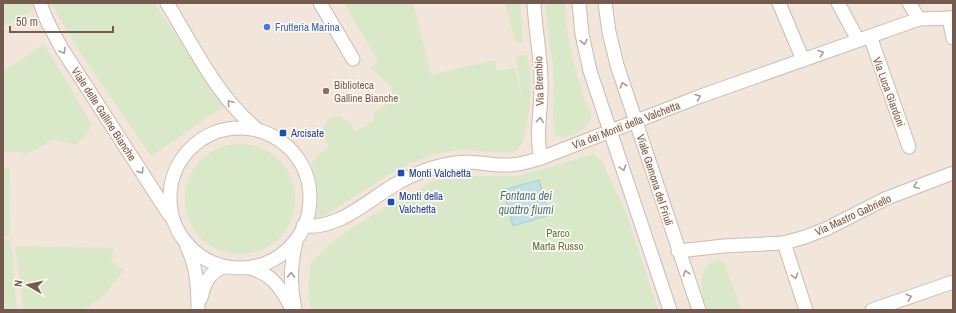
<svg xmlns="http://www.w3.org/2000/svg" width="956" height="313" viewBox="0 0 956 313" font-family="'Archivo Narrow',sans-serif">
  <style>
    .residential { fill: #f2e5d9 }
    .green { fill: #d8e8c9 }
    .water { fill: #c0e1e3; stroke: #a7d0d4 }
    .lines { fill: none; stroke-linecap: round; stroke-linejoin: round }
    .minor-casing { stroke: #cdbbb1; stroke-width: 15 }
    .minor { stroke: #fff; stroke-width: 13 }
    .oneway { stroke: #ac9c95 }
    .shop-dot { fill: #3f7fe0; stroke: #fef8f1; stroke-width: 1.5 }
    .education-dot { fill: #8d6e63; stroke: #fef8f1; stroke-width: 1.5 }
    .transit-dot { fill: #1a4fb4; stroke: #fef8f1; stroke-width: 1.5 }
    .labels { text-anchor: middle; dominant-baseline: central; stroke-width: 3.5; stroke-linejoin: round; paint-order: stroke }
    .shop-label { font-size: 11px; fill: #366cbe; stroke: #fef8f1; text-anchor: start }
    .street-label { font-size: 11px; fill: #745a4f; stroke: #fef8f1 }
    .education-label { font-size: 11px; fill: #785e54; stroke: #fef8f1; text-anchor: start }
    .transit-label { font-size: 11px; fill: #164399; stroke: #fef8f1; text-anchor: start }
    .park-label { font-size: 11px; fill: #5a7848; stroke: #fef8f1 }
    .water-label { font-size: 12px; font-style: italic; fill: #47797f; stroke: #fef8f1 }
  </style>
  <rect width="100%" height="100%" fill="#fbf3ea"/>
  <rect class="residential" x="3" y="3" width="950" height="307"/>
  <g class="green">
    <path d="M3 3H31L33 10 3 27Z"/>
    <path d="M51 3H154L224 106 151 156 80 52Z"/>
    <path d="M344 3H413L431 75 495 60 497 71 515 68 522 99 516 56 527 55C528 63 530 71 531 79 531 92 528 142 518 149 509 156 477 150 464 150 456 150 446 152 437 154 397 164 355 198 318 219L313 218 312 216C314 210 317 204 318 198 318 192 316 188 314 183 308 164 313 157 329 147 323 135 320 128 330 118L340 116 351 123 354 132 373 122V113C386 105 393 103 392 87L371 69 378 60Z"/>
    <path d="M505 3H520L523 40 522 43 517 42 514 37Z"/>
    <path d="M545 3H565C566 38 577 82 591 114 591 129 570 140 557 136L555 132 553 117 554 81 553 64 548 33Z"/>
    <path d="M44 44 91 123C89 133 83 139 75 145L53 139 24 156 23 152H3V72Z"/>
    <circle cx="240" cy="199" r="55"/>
    <path d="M594 154 602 162 626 213 658 310H312L308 296 310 264 336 239 371 216 433 181 465 176H519Z"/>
    <path d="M3 168H10L9 236 3 237Z"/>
    <path d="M11 240 17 310H3V241Z"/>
    <path d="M15 246 114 248 111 261 124 270 102 297 83 310H24Z"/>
    <path d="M719 260 724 261 741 310H708C703 297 696 274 709 264 712 262 716 261 719 260Z"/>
  </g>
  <path class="water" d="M539 180 549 215 513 226 503 190Z"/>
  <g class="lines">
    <defs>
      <g id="minor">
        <path d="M40 3 47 21 62 49 170 216"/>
        <path d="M167 3C194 47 217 97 258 130"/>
        <path d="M320 3 353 59"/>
        <path d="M534 3C535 29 541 56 541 82 542 107 535 134 541 158"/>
        <path d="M579 3 582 34 590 71 670 310"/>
        <path d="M605 3 609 32 617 65 699 310"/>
        <path d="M779 3 803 60"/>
        <path d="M838 3 858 40"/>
        <path d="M909 3 919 19"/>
        <path d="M949 18 953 38"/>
        <path d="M870 36 909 147"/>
        <circle cx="240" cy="198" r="70"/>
        <path d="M303 226C338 230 368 200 396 184 404 179 413 175 421 172 435 166 451 163 466 162 480 162 494 166 509 165 520 165 531 161 541 158L701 96 919 19 953 18"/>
        <path d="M784 243 806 310"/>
        <path d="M187 247C197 267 198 288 198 310"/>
        <path d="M678 251 724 246 784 243 805 237 826 229 887 198 953 173"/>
        <path d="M250 268C272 274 281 288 291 307"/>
        <path d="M201 298C204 284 209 272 224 267"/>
        <path d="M295 310C290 287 290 265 296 242"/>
        <path d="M872 310 953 282"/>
      </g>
    </defs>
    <use href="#minor" class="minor-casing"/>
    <use href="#minor" class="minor"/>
  </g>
  <defs><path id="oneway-chevron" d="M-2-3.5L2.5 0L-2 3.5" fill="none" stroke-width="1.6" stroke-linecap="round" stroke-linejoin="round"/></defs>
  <g class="oneway">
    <use href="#oneway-chevron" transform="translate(584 42) rotate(79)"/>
    <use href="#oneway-chevron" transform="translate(63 51) rotate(59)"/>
    <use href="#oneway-chevron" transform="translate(821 53) rotate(-20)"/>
    <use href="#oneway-chevron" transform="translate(623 85) rotate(-109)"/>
    <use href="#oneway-chevron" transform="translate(698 97) rotate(-21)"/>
    <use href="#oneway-chevron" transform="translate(230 103) rotate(-130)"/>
    <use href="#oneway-chevron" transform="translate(540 120) rotate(-84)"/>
    <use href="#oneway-chevron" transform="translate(623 168) rotate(72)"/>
    <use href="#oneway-chevron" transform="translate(141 171) rotate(57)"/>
    <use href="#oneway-chevron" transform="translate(916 186) rotate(160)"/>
    <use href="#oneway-chevron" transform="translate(686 273) rotate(-109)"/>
    <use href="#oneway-chevron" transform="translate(291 275) rotate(-89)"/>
    <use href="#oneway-chevron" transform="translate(795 276) rotate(72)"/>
    <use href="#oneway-chevron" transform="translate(909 297) rotate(-19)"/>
  </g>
  <circle class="shop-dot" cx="267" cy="27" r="4"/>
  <circle class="education-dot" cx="326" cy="91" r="4"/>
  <g class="transit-dot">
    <rect x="279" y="129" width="8" height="8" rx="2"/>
    <rect x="397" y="169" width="8" height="8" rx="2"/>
    <rect x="387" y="198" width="8" height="8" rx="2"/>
  </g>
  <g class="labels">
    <g class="shop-label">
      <text x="275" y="27">Frutteria Marina</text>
    </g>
    <g class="street-label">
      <text transform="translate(539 81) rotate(-92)">Via Brembio</text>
      <text transform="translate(889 92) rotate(70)">Via Luca Giardoni</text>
      <text transform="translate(104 114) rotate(57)">Viale delle Galline Bianche</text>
      <text transform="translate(626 125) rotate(-21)">Via dei Monti della Valchetta</text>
      <text transform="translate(655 180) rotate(72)">Viale Gemona del Friuli</text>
      <text transform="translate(853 215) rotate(-25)">Via Mastro Gabriello</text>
    </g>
    <g class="education-label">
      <text x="334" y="85">Biblioteca<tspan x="334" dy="13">Galline Bianche</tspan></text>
    </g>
    <g class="transit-label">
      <text x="291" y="133">Arcisate</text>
      <text x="409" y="173">Monti Valchetta</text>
      <text x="399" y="196">Monti della<tspan x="399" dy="13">Valchetta</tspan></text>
    </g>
    <g class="park-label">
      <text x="558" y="233">Parco<tspan x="558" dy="13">Marta Russo</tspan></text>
    </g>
    <g class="water-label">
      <text x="526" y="196">Fontana dei<tspan x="526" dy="14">quattro fiumi</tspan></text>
    </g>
  </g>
  <rect width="956" height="313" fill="none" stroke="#745a4f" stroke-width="8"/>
  <g transform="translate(28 285) rotate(279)" stroke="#fef8f1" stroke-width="3" paint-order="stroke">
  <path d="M0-3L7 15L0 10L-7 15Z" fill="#745a4f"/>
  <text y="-6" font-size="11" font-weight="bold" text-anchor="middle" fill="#745a4f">N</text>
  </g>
  <path d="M10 26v6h103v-6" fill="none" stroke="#745a4f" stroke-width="2"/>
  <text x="16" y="26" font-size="12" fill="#745a4f" stroke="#fef8f1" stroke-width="3" paint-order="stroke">50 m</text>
</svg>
